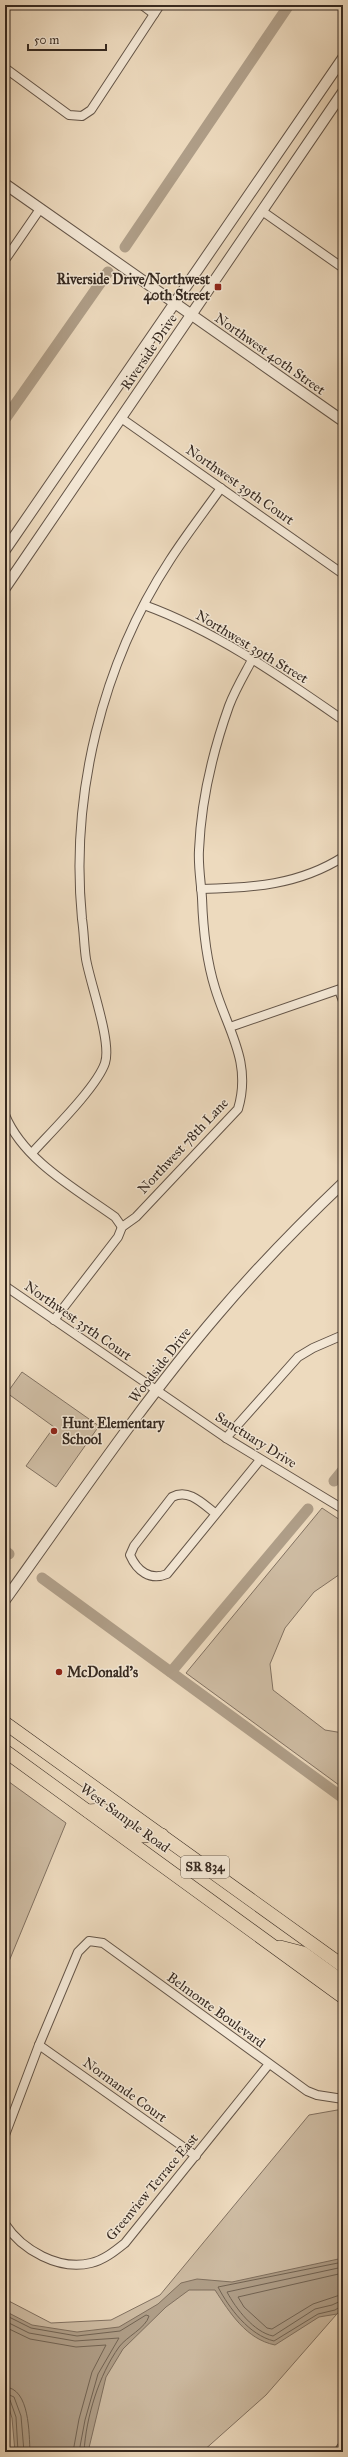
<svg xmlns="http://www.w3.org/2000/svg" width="348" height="2457" viewBox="0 0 348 2457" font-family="'IM FELL Great Primer',serif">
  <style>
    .green { fill: #cebca3; stroke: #827262 }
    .water { fill: #af9e88; stroke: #7f6f5e }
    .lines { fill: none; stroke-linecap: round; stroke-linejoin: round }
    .shore { stroke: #726454; stroke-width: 1 }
    .canal { stroke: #af9e88; stroke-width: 11 }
    .minor-casing { stroke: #645548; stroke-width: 10 }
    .tertiary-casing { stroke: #645548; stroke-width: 12 }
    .primary-casing { stroke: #362920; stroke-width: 14 }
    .minor { stroke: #f3e7d5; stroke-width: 8 }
    .tertiary { stroke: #f3e7d5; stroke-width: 10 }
    .primary { stroke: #eddabe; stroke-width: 13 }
    .poi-dot { fill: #8f2418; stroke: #f3e7d5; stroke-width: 1.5 }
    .labels { text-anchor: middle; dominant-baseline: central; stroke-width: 3; stroke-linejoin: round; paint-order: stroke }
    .shield { fill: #f3e7d5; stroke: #6f6256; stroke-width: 1 }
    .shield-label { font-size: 13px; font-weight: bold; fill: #362920 }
    .poi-label { font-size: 14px; font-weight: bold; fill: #362920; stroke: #f3e7d5; text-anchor: start }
    .street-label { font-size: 14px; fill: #362920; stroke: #f3e7d5 }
  </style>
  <rect width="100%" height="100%" fill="#eddabe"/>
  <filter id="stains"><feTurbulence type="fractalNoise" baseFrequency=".005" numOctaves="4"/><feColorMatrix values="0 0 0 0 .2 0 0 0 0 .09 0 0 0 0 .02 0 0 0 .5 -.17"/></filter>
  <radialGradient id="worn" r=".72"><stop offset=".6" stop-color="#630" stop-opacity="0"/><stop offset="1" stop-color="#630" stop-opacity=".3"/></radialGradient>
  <g class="green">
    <path d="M22 1372 99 1426 56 1487 26 1466 54 1427 7 1393Z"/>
    <path d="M322 1508 343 1522V1572L314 1592 285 1628 270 1664 273 1690 325 1730 343 1733V1788L186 1673Z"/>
    <path d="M5 1779 66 1823 5 1971Z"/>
    <path d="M343 2109V2307L266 2395 202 2452H5V2299L51 2323 111 2320 160 2295 309 2115Z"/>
  </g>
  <path class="water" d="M343 2258V2307L337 2314 319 2317 275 2345C246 2339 230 2313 215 2290H189L166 2307 123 2349 106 2377 88 2452H15L12 2418 5 2396V2311L32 2325 77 2332 119 2327 158 2304 181 2283 197 2279 232 2282Z"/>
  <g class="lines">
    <g class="shore">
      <path d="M343 2262 218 2287C229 2308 249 2335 274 2341L318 2314 335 2310 343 2305"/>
      <path d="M343 2267 227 2292C236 2309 254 2332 273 2336L315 2309 332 2305 343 2300"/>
      <path d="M343 2273 238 2297 244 2307 267 2328 272 2329 313 2304 343 2294"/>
      <path d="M5 2315 31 2328 77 2336 120 2331 146 2315 149 2316C146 2328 126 2337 119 2347 99 2375 86 2417 84 2452"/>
      <path d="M5 2321 29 2333 75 2341 119 2338 98 2374 85 2420 79 2452"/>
      <path d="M5 2327 30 2339 76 2347 106 2345 92 2372 79 2419 73 2452"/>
      <path d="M5 2387C30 2388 29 2434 30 2452"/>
      <path d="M5 2393 14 2397 21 2416 24 2452"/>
      <path d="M5 2398 10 2400 16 2417 18 2452"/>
    </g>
    <g class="canal">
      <path d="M125 247 289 5"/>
      <path d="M5 419 108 272"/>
      <path d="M334 1481 343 1470"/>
      <path d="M5 1551 9 1554"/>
      <path d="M42 1578 343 1798"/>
      <path d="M171 1672 308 1509"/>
    </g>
    <defs>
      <g id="minor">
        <path d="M142 5 154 14"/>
        <path d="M5 68 69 115 82 116 91 110 160 5"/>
        <path d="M262 211 343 268"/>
        <path d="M5 260 40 209"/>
        <path d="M121 418 343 574"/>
        <path d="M144 605C216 631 281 677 343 720"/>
        <path d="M201 889C252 888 299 885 343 857"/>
        <path d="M339 990 343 1001"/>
        <path d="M230 1027 343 988"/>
        <path d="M5 1115C24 1161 76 1189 115 1217L122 1227"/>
        <path d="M32 1153C51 1132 97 1087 105 1063 112 1042 90 983 86 959 84 946 84 932 82 919 70 795 102 664 170 560 186 535 204 512 221 488"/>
        <path d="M5 1286 226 1438 343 1509"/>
        <path d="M54 1320 118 1237 122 1227 136 1217 238 1109C252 1062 228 1031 215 988 206 959 203 928 202 898 201 883 198 866 199 850 201 802 213 751 229 706 235 690 244 675 252 660"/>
        <path d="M226 1438 298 1357 313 1348 343 1335"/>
        <path d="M216 1514C203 1504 189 1488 172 1497L134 1546 130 1555C137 1571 150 1581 167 1574L260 1460"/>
        <path d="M39 2045 196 2156"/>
        <path d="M5 2135 39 2045 78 1952 89 1941 103 1943 307 2091 317 2095 343 2099"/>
        <path d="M5 2224C22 2250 59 2271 91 2263 104 2260 115 2251 125 2243L269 2064"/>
        <path d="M338 2452 343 2445"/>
      </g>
      <g id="tertiary">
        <path d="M5 184 343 421"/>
        <path d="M5 550 343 58"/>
        <path d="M5 588 343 92"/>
        <path d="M5 1600C74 1504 141 1404 218 1314 257 1268 299 1225 343 1183"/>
      </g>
      <g id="primary">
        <path d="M5 1723 343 1966"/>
        <path d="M5 1751 343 1997"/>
        <path d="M88 1811 103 1810 140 1836 162 1835"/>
        <path d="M280 1947 303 1953 343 1982"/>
      </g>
    </defs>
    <use href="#minor" class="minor-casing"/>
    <use href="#tertiary" class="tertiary-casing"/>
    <use href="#primary" class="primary-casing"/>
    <use href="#minor" class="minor"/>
    <use href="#tertiary" class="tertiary"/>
    <use href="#primary" class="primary"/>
  </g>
  <g class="poi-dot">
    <rect x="214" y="283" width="8" height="8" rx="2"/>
    <circle cx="54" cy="1431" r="4"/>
    <circle cx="59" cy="1672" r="4"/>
  </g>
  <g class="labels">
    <rect class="shield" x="181" y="1856" width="48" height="22" rx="3"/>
    <g class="shield-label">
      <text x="205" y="1867">SR 834</text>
    </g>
    <g class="poi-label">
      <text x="210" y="279" text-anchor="end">Riverside Drive/Northwest<tspan x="210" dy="16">40th Street</tspan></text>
      <text x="62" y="1423">Hunt Elementary<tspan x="62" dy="16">School</tspan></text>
      <text x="67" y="1672">McDonald's</text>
    </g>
    <g class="street-label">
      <text transform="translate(149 352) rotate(-56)">Riverside Drive</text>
      <text transform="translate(270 354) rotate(35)">Northwest 40th Street</text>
      <text transform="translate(240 485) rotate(35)">Northwest 39th Court</text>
      <text transform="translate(252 647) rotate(31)">Northwest 39th Street</text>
      <text transform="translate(183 1146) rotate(-47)">Northwest 78th Lane</text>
      <text transform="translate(78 1321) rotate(35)">Northwest 35th Court</text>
      <text transform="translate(160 1365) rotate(-52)">Woodside Drive</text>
      <text transform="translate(256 1440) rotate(32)">Sanctuary Drive</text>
      <text transform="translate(125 1818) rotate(36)">West Sample Road</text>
      <text transform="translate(216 2010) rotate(36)">Belmonte Boulevard</text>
      <text transform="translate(125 2090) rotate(36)">Normande Court</text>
      <text transform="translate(152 2187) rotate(-50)">Greenview Terrace East</text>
    </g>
  </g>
  <rect width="348" height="2457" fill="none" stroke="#eddabe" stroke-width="20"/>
  <rect x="6" y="6" width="336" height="2445" fill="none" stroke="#362920" stroke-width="2"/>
  <rect x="10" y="10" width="328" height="2437" fill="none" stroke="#362920"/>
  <path d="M28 44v6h78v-6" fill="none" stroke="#362920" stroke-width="2"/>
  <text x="34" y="44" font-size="12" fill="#362920" stroke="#f3e7d5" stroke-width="3" paint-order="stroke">50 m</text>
  <rect width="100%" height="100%" filter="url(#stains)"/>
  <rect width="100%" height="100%" fill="url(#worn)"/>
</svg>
